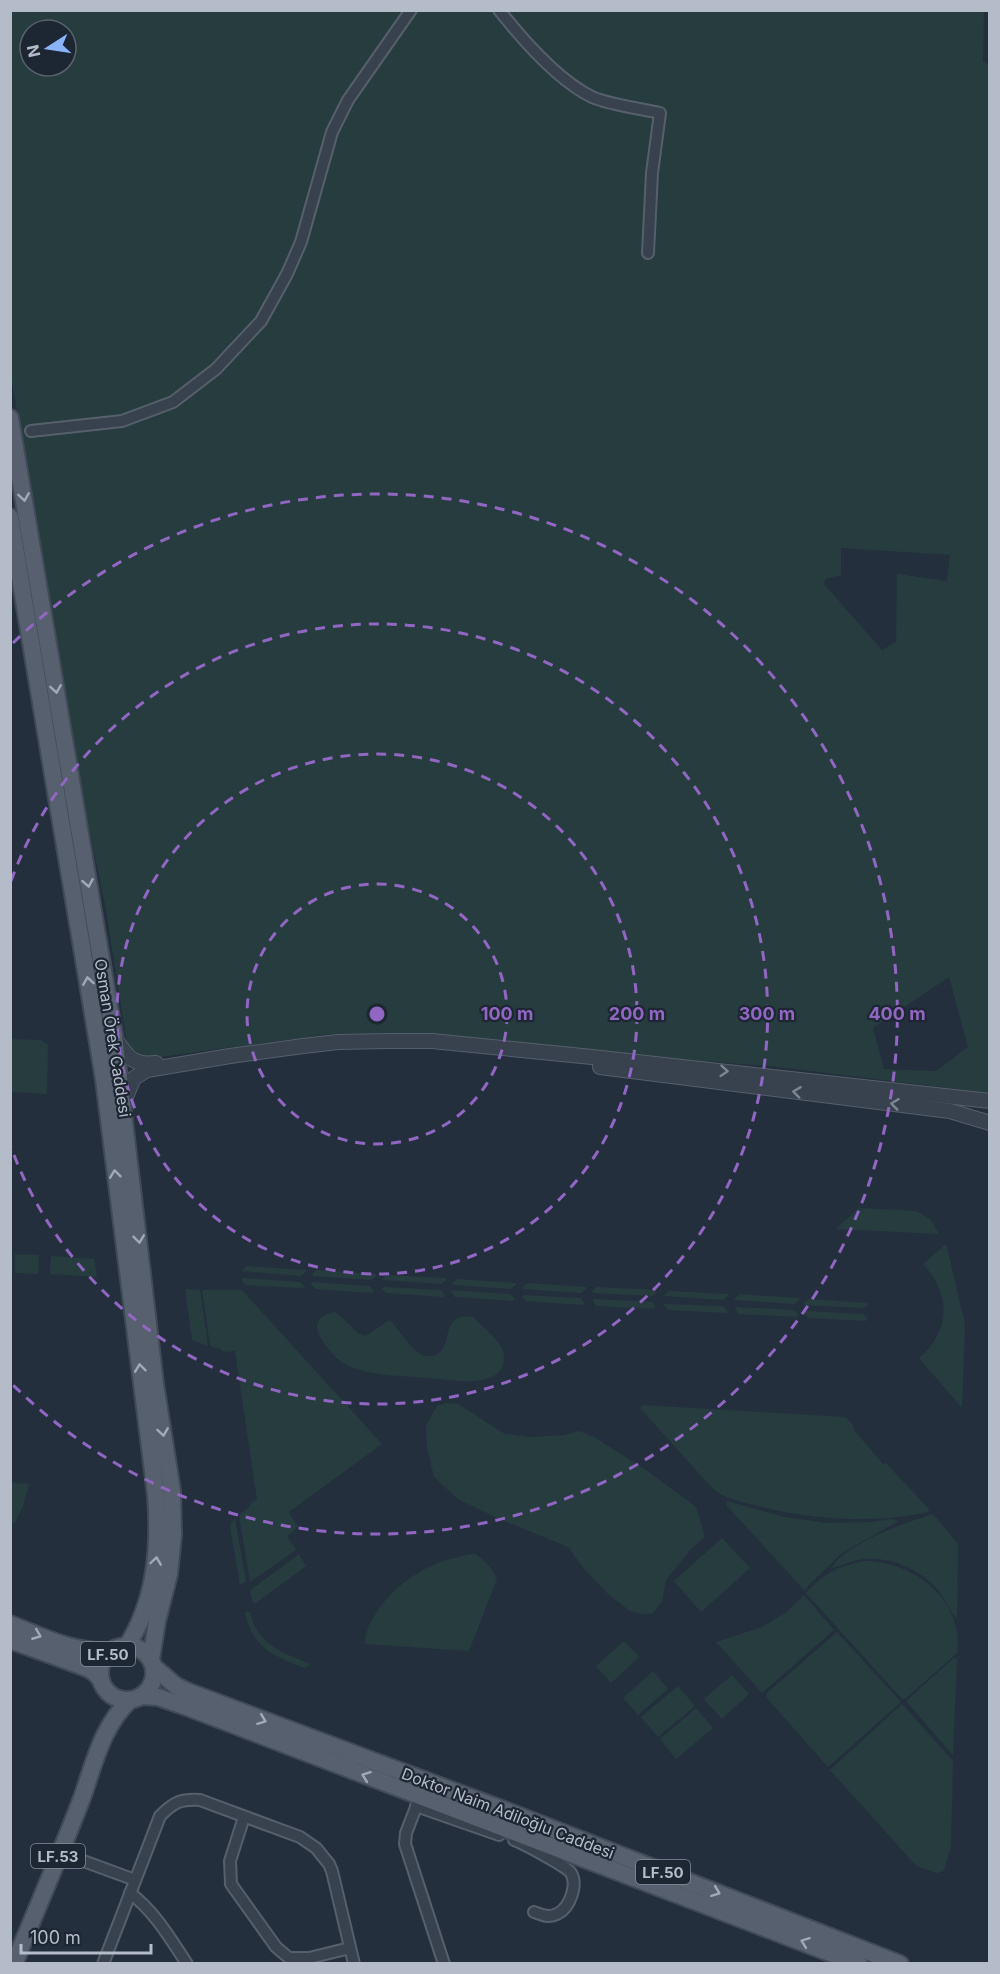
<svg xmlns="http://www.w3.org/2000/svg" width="1000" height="1974" viewBox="0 0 1000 1974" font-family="Inter,sans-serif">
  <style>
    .green { fill: #263c3f; fill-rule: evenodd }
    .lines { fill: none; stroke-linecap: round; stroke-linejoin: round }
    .minor-casing { stroke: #565f6c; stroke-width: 14 }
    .tertiary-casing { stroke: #565f6c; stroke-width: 16 }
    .primary-casing { stroke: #414a57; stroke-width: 20 }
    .minor { stroke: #38414e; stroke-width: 10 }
    .tertiary { stroke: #38414e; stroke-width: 14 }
    .primary { stroke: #56606e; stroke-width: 16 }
    .oneway { stroke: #a1aab7 }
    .oneway2 { stroke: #7c8592 }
    .ring { fill: none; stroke: #9266c3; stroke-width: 3; stroke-dasharray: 10 8 }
    .labels { text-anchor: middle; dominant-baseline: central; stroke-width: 4.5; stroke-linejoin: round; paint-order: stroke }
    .shield { fill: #1d2633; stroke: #878f9c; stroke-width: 1.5 }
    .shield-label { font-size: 15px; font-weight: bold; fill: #b4bcc9 }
    .street-label { font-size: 16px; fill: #b4bcc9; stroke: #1d2633 }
    .centre { fill: #9266c3; stroke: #1d2633; stroke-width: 3 }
    .ring-label { font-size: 18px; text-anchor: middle; font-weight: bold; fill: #9266c3; stroke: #1d2633; stroke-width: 4.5; stroke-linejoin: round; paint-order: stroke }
  </style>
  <rect width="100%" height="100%" fill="#242f3e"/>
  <g class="green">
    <path d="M10 11H984L983 61 990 66 989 1093 769 1066 686 1060 422 1033 331 1034 145 1059 133 1053 127 1044 106 910 84 804 11 376ZM30 30H66V66H30ZM841 548 950 555 947 581 897 574 896 642 882 650 824 584 825 579 841 575ZM949 977 968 1047 936 1071 884 1069 873 1028Z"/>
    <path d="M10 1039 41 1040 48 1045 47 1094 11 1092Z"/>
    <path d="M859 1208 916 1211 930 1219 939 1234 836 1229Z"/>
    <path d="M946 1244 965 1324 962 1408 919 1358C950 1332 952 1294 923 1264Z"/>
    <path d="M15 1254 39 1255 38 1274 15 1273Z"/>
    <path d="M51 1256 94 1259 97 1277 50 1274Z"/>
    <path d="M247 1266 306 1270V1272L301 1276 242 1271Z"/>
    <path d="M317 1270 376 1274V1276L371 1280 313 1276 312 1274Z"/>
    <path d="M387 1275 446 1278V1280L441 1284 383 1280 382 1279Z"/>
    <path d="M243 1278 300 1282 305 1287 302 1288 245 1285 241 1279Z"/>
    <path d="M457 1279 516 1283V1285L511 1289 453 1285 452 1283Z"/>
    <path d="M312 1282 370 1286 374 1291 372 1293 315 1289 311 1284Z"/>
    <path d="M527 1283 586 1287V1289L581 1293 523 1289 522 1288Z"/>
    <path d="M383 1287 441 1290 445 1296 443 1297 386 1293 382 1289Z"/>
    <path d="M597 1287 656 1290 657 1292 652 1296 593 1293 592 1291Z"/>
    <path d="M185 1289 200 1290 208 1346 192 1340Z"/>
    <path d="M202 1290H242L382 1444 289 1512 298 1527 287 1536 296 1550 250 1582 239 1515 249 1507 251 1502 257 1500 235 1351 224 1352 221 1349 210 1346Z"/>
    <path d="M452 1290 510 1294 515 1299 512 1301 455 1297 451 1292Z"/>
    <path d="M669 1291 728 1294V1296L723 1300 664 1296Z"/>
    <path d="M740 1294 799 1298V1300L794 1304 735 1300 734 1299Z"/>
    <path d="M524 1295 581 1298 585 1304 583 1305 526 1301 522 1297Z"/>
    <path d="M595 1299 652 1302 656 1307 654 1309 596 1306 592 1300Z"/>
    <path d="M809 1299 867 1303 868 1305 863 1308 804 1305V1303Z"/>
    <path d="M665 1304 723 1306 728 1312 726 1313 668 1310 664 1305Z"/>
    <path d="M736 1307 794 1310 799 1315 797 1317 739 1314 735 1309Z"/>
    <path d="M807 1311 863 1314 868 1319 865 1321 808 1318 804 1312Z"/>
    <path d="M336 1312 358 1333 365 1336 390 1320C399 1330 407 1343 417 1352 421 1355 426 1357 431 1356 457 1353 436 1311 473 1317 482 1326 495 1336 501 1347 504 1353 505 1359 503 1365 494 1390 448 1379 427 1378 400 1375 370 1377 345 1364 334 1358 324 1344 318 1333 314 1319 324 1314 336 1312Z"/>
    <path d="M446 1403 458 1404 505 1434 531 1437 565 1435 579 1431 594 1437 649 1472 696 1507 705 1537 692 1548 666 1580 662 1601 653 1613 642 1614 630 1611 608 1594 585 1570 568 1547 497 1518 458 1499 434 1477 427 1448 426 1425 437 1406Z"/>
    <path d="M642 1405 845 1417 853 1425 854 1430 883 1464 886 1463 928 1508 929 1512C872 1524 813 1520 758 1506 741 1502 724 1499 711 1487L640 1408Z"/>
    <path d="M11 1483 29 1484 23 1506 15 1523 11 1522Z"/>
    <path d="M727 1501 785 1517 826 1523 871 1522 891 1519 899 1521 842 1553 804 1590 727 1506Z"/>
    <path d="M933 1514 958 1544 957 1619C950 1612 945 1598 937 1589 917 1567 886 1555 857 1560 848 1562 839 1567 831 1568 847 1543 904 1523 933 1514Z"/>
    <path d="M235 1518 246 1582 240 1585 230 1525Z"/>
    <path d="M722 1538 750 1568 701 1612 674 1581Z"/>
    <path d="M299 1554 306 1566 256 1603H253L250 1593 252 1589Z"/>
    <path d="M474 1554C483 1557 494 1571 497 1579L469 1651 365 1644C364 1633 371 1622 376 1613 399 1579 434 1559 474 1554Z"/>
    <path d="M864 1561C913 1561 964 1599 957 1653L905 1699H902L806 1593C822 1574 839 1566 864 1561Z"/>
    <path d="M804 1595 834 1630 762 1693 716 1642 762 1627 785 1613Z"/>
    <path d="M245 1612H250C257 1645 283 1653 311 1664L305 1668C274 1656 252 1648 245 1612Z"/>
    <path d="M837 1632 901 1702 828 1767 766 1697 767 1693Z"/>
    <path d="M624 1641 639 1657 611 1683 596 1666Z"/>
    <path d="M954 1658 957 1659 953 1755 906 1701Z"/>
    <path d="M653 1671 668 1689 638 1715 623 1698Z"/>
    <path d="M732 1675 749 1694 722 1719 704 1699Z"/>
    <path d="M678 1686 695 1706 658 1737 641 1717Z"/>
    <path d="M902 1704 953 1761 951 1847 945 1867 943 1871 937 1873 917 1866 912 1861 830 1770Z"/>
    <path d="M696 1708 713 1728 676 1759 660 1739Z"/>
  </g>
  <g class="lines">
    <defs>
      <g id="minor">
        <path d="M499 10C522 39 559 81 592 97 607 104 642 109 660 113L652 173 648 253"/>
        <path d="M31 431 122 421 173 402 216 369 261 321 287 274 301 242 332 132 348 100 411 10"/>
        <path d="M418 1802 406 1833 405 1844 444 1964"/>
        <path d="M416 1806 499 1835"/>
        <path d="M244 1817 230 1861 231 1884 276 1947 289 1958H309L350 1948"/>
        <path d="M514 1840C523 1843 567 1867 571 1873 578 1885 570 1908 557 1914 549 1918 542 1915 534 1912"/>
        <path d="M59 1852 135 1880"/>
        <path d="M130 1893C155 1912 170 1938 187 1964"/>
        <path d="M103 1964 160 1816C174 1802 180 1799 200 1800L300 1837 316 1848 329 1864 332 1871 354 1964"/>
      </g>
      <g id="tertiary">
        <path d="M115 1038C127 1056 132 1066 156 1063"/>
        <path d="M600 1067 950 1111 990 1123"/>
        <path d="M123 1104 134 1078 147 1070 230 1056 303 1046 338 1042 388 1041H432L592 1057 990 1101"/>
      </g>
      <g id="primary">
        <path d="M10 418 114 1036 155 1384 172 1491 173 1535 169 1574 157 1621 151 1659"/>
        <path d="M10 517 104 1079 156 1495C160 1547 156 1600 127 1646"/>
        <path d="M10 1624C43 1637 76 1654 112 1651"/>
        <path d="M10 1640 87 1668 94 1672 101 1680"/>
        <circle cx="127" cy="1673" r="27"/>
        <path d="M154 1667 176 1686 189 1692 512 1813 900 1964"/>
        <path d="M141 1696 158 1697 187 1707 859 1964"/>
        <path d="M14 1964C37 1908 61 1853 82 1798 94 1764 102 1726 130 1700"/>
      </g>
    </defs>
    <use href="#minor" class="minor-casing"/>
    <use href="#tertiary" class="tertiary-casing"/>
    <use href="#primary" class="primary-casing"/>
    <use href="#minor" class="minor"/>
    <use href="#tertiary" class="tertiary"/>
    <use href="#primary" class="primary"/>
  </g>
  <defs><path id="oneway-chevron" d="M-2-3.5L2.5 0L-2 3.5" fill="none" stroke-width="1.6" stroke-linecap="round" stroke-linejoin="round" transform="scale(1.5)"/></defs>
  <g class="oneway">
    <use href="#oneway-chevron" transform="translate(24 497) rotate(81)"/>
    <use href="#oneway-chevron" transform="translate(56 689) rotate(81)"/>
    <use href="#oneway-chevron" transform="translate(88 883) rotate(80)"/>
    <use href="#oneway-chevron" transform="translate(88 981) rotate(-99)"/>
    <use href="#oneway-chevron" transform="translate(115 1174) rotate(-97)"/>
    <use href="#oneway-chevron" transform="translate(139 1239) rotate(83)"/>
    <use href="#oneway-chevron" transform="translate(140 1368) rotate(-97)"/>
    <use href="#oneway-chevron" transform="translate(163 1432) rotate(81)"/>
    <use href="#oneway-chevron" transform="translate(156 1561) rotate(-82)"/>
    <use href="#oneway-chevron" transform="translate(37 1635) rotate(22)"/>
    <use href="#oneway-chevron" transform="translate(262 1720) rotate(21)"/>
    <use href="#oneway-chevron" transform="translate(366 1776) rotate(-159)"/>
    <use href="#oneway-chevron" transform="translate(716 1892) rotate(21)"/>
    <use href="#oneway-chevron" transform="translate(805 1942) rotate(-159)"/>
  </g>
  <g class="oneway2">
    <use href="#oneway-chevron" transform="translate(724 1071) rotate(5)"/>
    <use href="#oneway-chevron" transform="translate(797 1092) rotate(-173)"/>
    <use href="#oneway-chevron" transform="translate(895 1104) rotate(-173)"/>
  </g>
  <g class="ring">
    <circle cx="377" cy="1014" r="130"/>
    <circle cx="377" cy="1014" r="260"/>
    <path d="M11 881A390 390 0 1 1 11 1147"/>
    <path d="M13 643A520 520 0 1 1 13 1385"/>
  </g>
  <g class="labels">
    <g class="shield">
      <rect x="81" y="1642" width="54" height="24" rx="4.5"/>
      <rect x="31" y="1844" width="54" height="24" rx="4.5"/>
      <rect x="636" y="1860" width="54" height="24" rx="4.5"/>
    </g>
    <g class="shield-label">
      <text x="108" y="1654">LF.50</text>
      <text x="58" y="1856">LF.53</text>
      <text x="663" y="1872">LF.50</text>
    </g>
    <g class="street-label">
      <text transform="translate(113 1038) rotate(81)">Osman Örek Caddesi</text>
      <text transform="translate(508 1813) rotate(21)">Doktor Naim Adiloğlu Caddesi</text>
    </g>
  </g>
  <circle cx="377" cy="1014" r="9" class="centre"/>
  <g class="ring-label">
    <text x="507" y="1020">100 m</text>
    <text x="637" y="1020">200 m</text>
    <text x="767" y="1020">300 m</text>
    <text x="897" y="1020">400 m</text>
  </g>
  <rect width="1000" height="1974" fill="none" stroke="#b4bcc9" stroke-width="24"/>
  <g transform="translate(48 48) rotate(258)"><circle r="28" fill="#1d2633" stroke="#59626f" stroke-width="1.5"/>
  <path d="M0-4.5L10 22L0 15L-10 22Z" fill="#8ab4f8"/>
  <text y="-9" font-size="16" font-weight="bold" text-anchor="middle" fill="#b4bcc9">N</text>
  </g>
  <path d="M21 1944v9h130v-9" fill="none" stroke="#b4bcc9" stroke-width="3"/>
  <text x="30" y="1944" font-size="18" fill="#b4bcc9" stroke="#1d2633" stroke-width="4.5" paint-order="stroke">100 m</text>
</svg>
